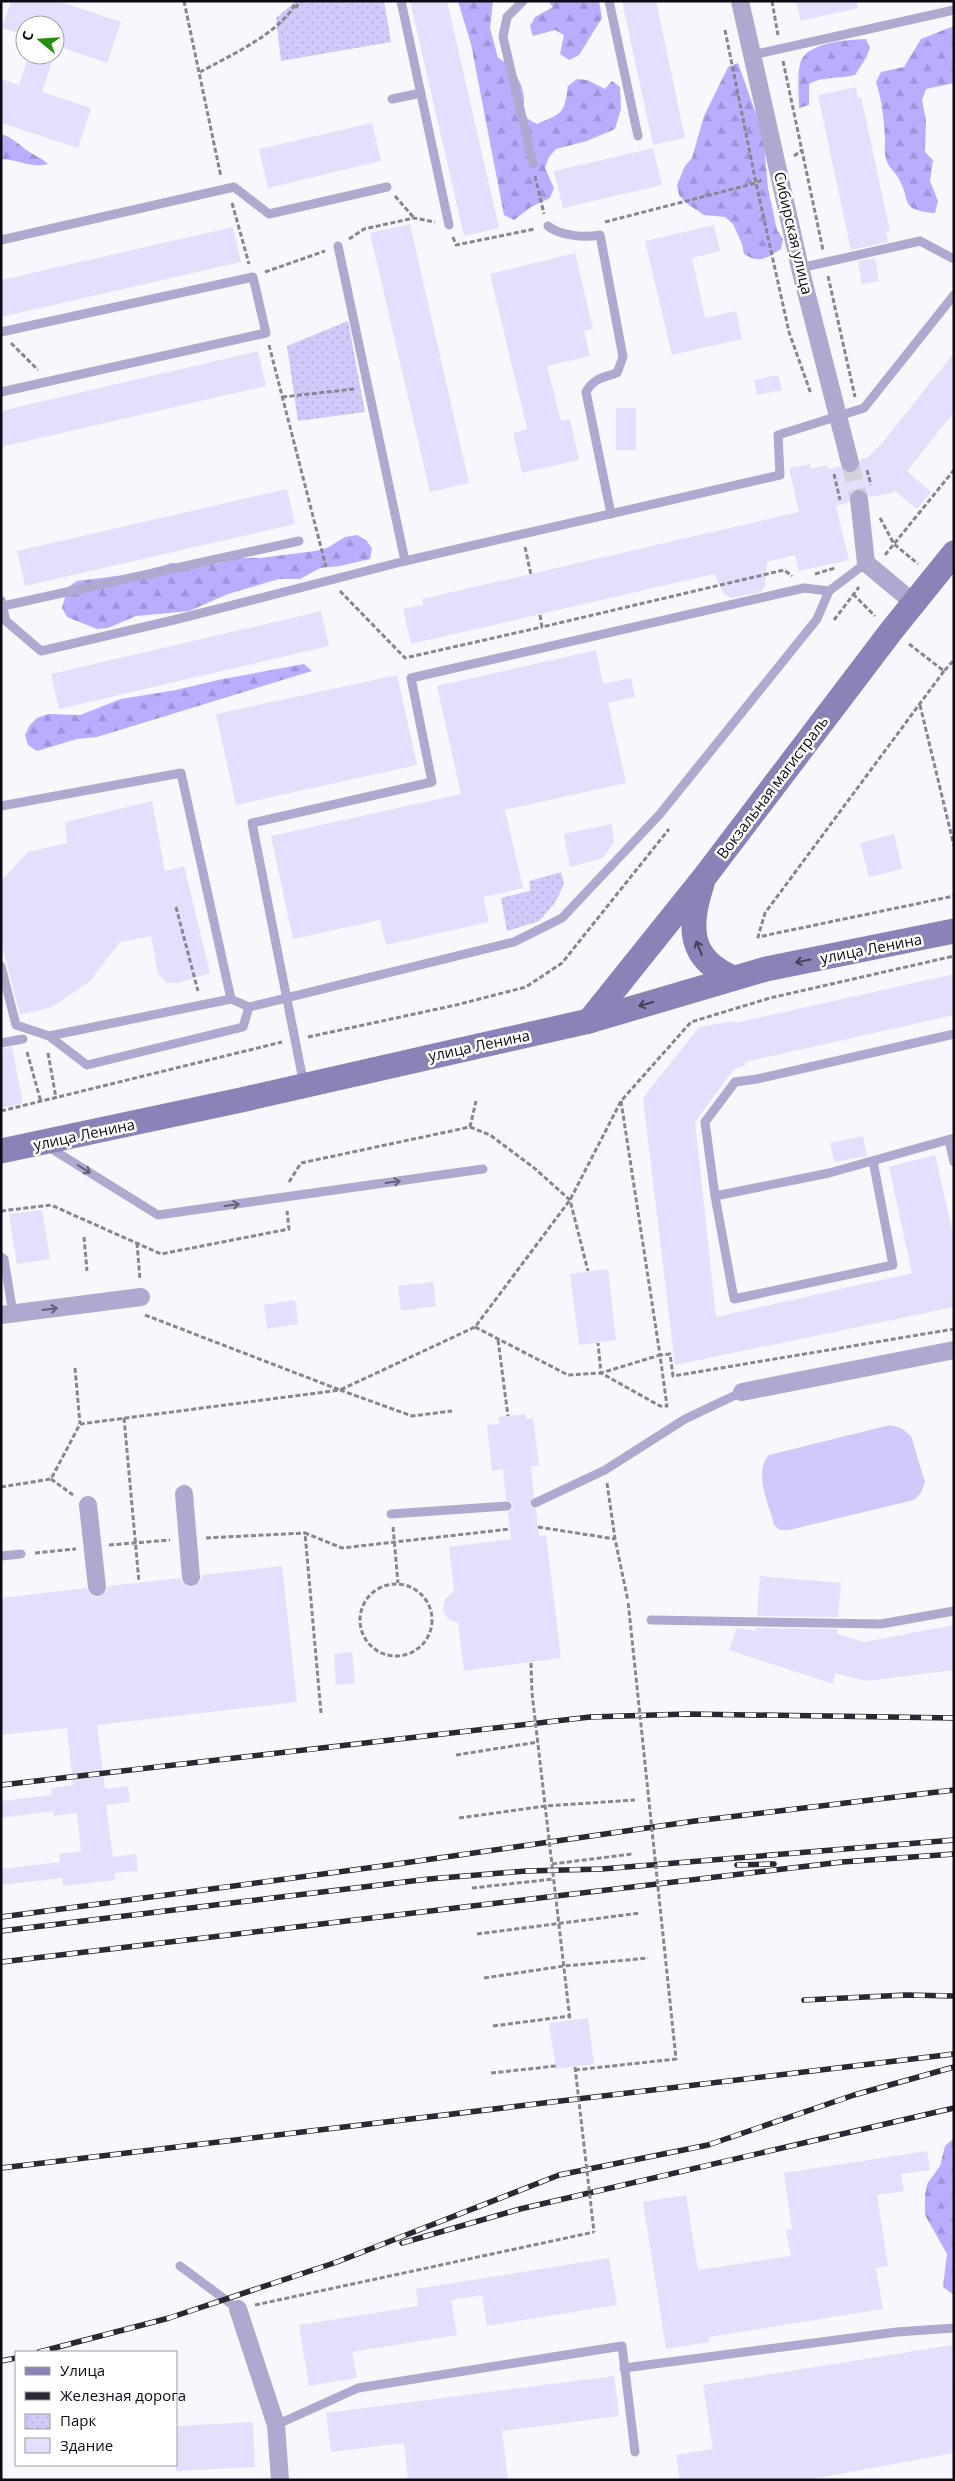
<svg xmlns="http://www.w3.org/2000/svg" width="955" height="2481" viewBox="0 0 955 2481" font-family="'Open Sans',sans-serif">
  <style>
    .green { fill: #d0cafa }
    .forest { fill: url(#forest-firs) }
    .park { fill: url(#park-dots) }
    .building { fill: #e3dffd }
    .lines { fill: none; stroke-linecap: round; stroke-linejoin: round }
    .street-tunnel { stroke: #d5d3da; stroke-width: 18; stroke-dasharray: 18 9; stroke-linecap: butt }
    .path { stroke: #88868e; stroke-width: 3; stroke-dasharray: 5 2.5; stroke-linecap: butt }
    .lane { stroke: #aea9ce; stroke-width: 9 }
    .street { stroke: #aea9ce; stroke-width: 18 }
    .secondary { stroke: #8b83b8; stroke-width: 25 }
    .rail-casing { stroke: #2a2832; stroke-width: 5.5 }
    .rail { stroke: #fff; stroke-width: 4; stroke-dasharray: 11; stroke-linecap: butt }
    .path-bridge { stroke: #88868e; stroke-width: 3; stroke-dasharray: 5 2.5; stroke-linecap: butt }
    .street-bridge { stroke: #aea9ce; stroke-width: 18 }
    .oneway { stroke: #45405e }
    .oneway2 { stroke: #65617a }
    .labels { text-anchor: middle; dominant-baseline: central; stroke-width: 5; stroke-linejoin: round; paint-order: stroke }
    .street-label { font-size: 15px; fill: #0c0a14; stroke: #fff }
  </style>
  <defs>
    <pattern id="forest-firs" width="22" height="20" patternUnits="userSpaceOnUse" patternTransform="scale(1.25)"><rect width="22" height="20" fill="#baacfe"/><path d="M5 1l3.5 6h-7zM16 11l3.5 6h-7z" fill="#9f93d9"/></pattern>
    <pattern id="park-dots" width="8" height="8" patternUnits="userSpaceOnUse" patternTransform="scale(1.25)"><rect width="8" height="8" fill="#d0cafa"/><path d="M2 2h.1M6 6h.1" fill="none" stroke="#b1acd5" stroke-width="1.8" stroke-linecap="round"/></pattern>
  </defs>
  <rect width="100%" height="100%" fill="#f8f7fd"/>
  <path class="green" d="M890 1425 901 1428 911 1436 925 1482 921 1493 914 1500 789 1530H780L774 1525C769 1504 753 1472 769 1455Z"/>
  <g class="forest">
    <path d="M458 1H493L490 28 498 58C515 66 528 91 523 110L528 119 537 124C563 113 564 114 568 86L577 79 587 80 605 89 612 81 620 87 621 109 615 129 587 141 556 149 549 157 545 168 554 188 550 198 531 207 514 220 504 215 471 44Z"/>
    <path d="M548 1H599L602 18 579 55 569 60 560 54 564 35 555 30 533 36 530 26 535 17 553 7Z"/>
    <path d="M954 26V83L926 89 922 100 926 121 925 152 933 160 930 181 938 201 935 213C900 210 911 203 900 181 897 174 890 169 887 162 884 153 885 147 885 139 884 120 882 100 876 82L881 72 904 67 921 39Z"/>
    <path d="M866 39 870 48 866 58 855 75C839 79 823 76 809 84V105L799 108C799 94 797 77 800 64 805 42 847 40 866 39Z"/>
    <path d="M738 63 763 134 768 188 777 230 783 239 781 249C767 258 759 264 744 254L742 244 733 224 725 217 704 215 686 203 679 195 677 185 685 166 692 158 704 116 728 67Z"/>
    <path d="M1 134C13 138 18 144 28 151 35 156 42 158 48 164 28 169 14 157 1 160Z"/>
    <path d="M357 535 366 540 372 548 370 559 340 566 320 568 300 579H279L228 594 189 611 136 616 108 628 97 629 67 617 62 608 68 587 77 581 140 573 171 563 217 564 238 558H260L315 551 327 548 345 537Z"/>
    <path d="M304 664 312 671 97 737 77 739 37 751 28 745 25 735 30 725 37 718 48 714 80 715 121 699 176 690 218 680Z"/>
    <path d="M954 2138V2295L943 2287 947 2254 925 2215V2195L927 2184 940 2166 945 2146Z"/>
  </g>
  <g class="park">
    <path d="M296 1H384L391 42 281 61 276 18Z"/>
    <path d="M348 321 365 412 298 421 287 346Z"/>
    <path d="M561 872 564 884 555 903 539 921 507 931 501 898 530 891 529 881Z"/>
  </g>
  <g class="building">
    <path d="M11 1H58L121 22 107 63 57 46 55 53V25H25V35L2 28Z"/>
    <path d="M410 1H447L499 228 464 236Z"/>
    <path d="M622 1H656L685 138 653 145Z"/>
    <path d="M796 1H857L858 8 801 21Z"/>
    <path d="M29 55H54L42 92 91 108 78 148 1 123V79L19 85Z"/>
    <path d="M856 87 858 98 861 97 890 231 886 232 888 242 851 250 818 95Z"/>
    <path d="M372 123 381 161 268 188 259 149Z"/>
    <path d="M653 148 662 185 563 208 554 171Z"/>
    <path d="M410 224 469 483 430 492 370 233Z"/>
    <path d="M714 225 720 251 692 258 705 318 736 311 742 339 672 355 645 241Z"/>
    <path d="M233 227 241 262 1 317V280Z"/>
    <path d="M575 253 593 329 584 331 590 356 547 366 561 421 570 419 579 460 522 473 513 433 527 429 490 274Z"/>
    <path d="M875 258 879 281 862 284 858 261Z"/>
    <path d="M258 351 266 386 1 447V411Z"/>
    <path d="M954 353V412L907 471 931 492 917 509 895 491 893 493 869 497 863 489 852 491 849 502 836 506 849 560 799 571 795 555 767 562 765 586 761 592 731 598 724 594 714 574 411 644 403 609 423 605 422 599 799 512 789 468 810 464 811 469 827 465 828 469 840 466 848 473 857 471 860 460 868 457 883 442Z"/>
    <path d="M778 375 782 390 757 395 754 380Z"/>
    <rect x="616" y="408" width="20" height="42"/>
    <path d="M287 489 295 524 25 586 17 551Z"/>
    <path d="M321 611 329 646 59 709 51 674Z"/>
    <path d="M596 650 603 684 631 678 635 697 608 703 626 783 505 810 523 888 483 897 489 922 386 945 380 920 293 939 271 836 461 794 437 686Z"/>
    <path d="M397 675 417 765 236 805 216 714Z"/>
    <path d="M152 801 165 871 184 866 210 973 178 983H166L158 973 151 936 120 942 90 981 52 1007 20 1015 1 941V881L28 852 67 843 65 822Z"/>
    <path d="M612 824 614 842 603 858 570 867 564 834Z"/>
    <path d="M894 834 902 869 869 877 860 843Z"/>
    <path d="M954 974V1015L745 1062 746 1065 734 1069 695 1122 716 1317 912 1273 889 1167 935 1155 954 1238V1307L675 1365 643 1098 699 1027 735 1021V1023Z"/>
    <path d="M12 1047 23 1103 1 1108V1049Z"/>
    <path d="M863 1136 867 1156 834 1162 830 1143Z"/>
    <path d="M42 1210 50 1259 17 1264 9 1214Z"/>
    <path d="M608 1269 616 1340 579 1345 570 1274Z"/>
    <path d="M433 1282 436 1306 401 1311 398 1286Z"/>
    <path d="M295 1300 298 1324 267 1329 264 1305Z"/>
    <path d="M525 1414 526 1419 533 1418 539 1465 531 1466 534 1497 529 1503 531 1508 536 1509 539 1536 546 1535 561 1658 464 1671 458 1623 448 1619 443 1610 445 1599 454 1591 449 1547 511 1539 508 1512 512 1509 513 1505 510 1501 506 1500 503 1469 492 1471 487 1425 499 1424 498 1417Z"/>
    <path d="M282 1566 297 1702 97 1725 105 1789 128 1786 130 1802 106 1805 113 1857 136 1854 138 1871 115 1873V1880L63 1886 62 1878 1 1885V1869L60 1862 59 1854 81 1851 77 1813 54 1816 53 1811 1 1818V1801L52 1795 51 1788 73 1785 67 1728 1 1735V1598L86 1588 92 1596 99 1597 106 1592 108 1586 180 1578 186 1586 192 1587 200 1582 202 1575Z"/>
    <path d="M760 1576 841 1583 838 1617 757 1616Z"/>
    <path d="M954 1625V1670L866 1681 835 1673 833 1684 729 1650 737 1628 756 1631V1628L837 1629V1634L864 1642Z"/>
    <path d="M352 1652 355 1683 336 1685 334 1654Z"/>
    <path d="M588 2018 594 2064 556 2069 549 2023Z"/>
    <path d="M927 2151 930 2170 901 2174 904 2191 877 2195 888 2266 876 2268 883 2309 709 2337V2342L666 2349 643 2202 686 2195 698 2270 791 2256 786 2230 792 2229 784 2173Z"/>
    <path d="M609 2258 617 2305 487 2326 482 2295 451 2300 457 2335 352 2352 357 2378 309 2386 299 2325 418 2306 416 2289Z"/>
    <path d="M952 2345 954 2453 807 2480H680L676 2455 713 2449 703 2385Z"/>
    <path d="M614 2376 619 2416 502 2431 508 2480H408L404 2443 331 2452 326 2413Z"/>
    <path d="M253 2422 255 2467 176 2471V2426Z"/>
  </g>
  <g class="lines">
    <path class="street-tunnel" d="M850 463 859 499"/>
    <g class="path">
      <path d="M184 1 221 177"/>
      <path d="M772 1 778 35"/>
      <path d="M295 8 301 1"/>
      <path d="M725 30 756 183 789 332 811 394"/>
      <path d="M783 61 823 250"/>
      <path d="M200 72C227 57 285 31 296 1"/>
      <path d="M794 156 802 150"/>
      <path d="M535 176 544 214"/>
      <path d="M395 196 414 218"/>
      <path d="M232 203 249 264"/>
      <path d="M605 222 756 183 763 179"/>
      <path d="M453 237 456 245 535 229"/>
      <path d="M349 239 364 229 414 218 435 222"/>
      <path d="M265 272 325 251"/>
      <path d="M828 276 855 397"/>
      <path d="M11 343 38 370"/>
      <path d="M269 345 326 567"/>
      <path d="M282 397 354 389"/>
      <path d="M867 470 871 485"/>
      <path d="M834 474 840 500"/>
      <path d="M880 518 894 544 918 564"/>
      <path d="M525 547 531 575"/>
      <path d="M885 555 954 470"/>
      <path d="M815 574 835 568"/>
      <path d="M340 591 405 658 542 627"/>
      <path d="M853 594 875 616"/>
      <path d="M540 615 542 627 784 570 792 576"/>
      <path d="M834 620 859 587"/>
      <path d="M909 644 944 671 954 660"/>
      <path d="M944 671 765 913 758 937 954 896"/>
      <path d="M920 705 954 846"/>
      <path d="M176 907 198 991"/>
      <path d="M308 1037 456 1005 526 987 562 963 669 829"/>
      <path d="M27 1052 41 1102"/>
      <path d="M48 1053 56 1098"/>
      <path d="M621 1101 660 1355 670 1354 673 1376 954 1329"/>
      <path d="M1 1111 282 1042"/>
      <path d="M470 1127 490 1135 533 1167 570 1200 588 1271"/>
      <path d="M289 1182 301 1163 470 1127 476 1101"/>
      <path d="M1 1211 51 1205 161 1254 289 1229 287 1211"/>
      <path d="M84 1237 87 1271"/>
      <path d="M137 1243 140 1280"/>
      <path d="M145 1315 340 1390 475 1327 570 1200 621 1101 691 1022 770 998 954 956"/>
      <path d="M475 1327 568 1375 601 1373 660 1406H667L660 1355 601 1373 598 1343"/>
      <path d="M498 1340 508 1416"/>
      <path d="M75 1368 80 1424"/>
      <path d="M124 1418 139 1582"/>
      <path d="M51 1479 73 1495"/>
      <path d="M607 1483 615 1539 628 1601"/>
      <path d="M1 1487 51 1479 80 1424 340 1390 412 1416 452 1411"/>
      <path d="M393 1527 398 1583"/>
      <path d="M538 1527 615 1539"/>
      <path d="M206 1538 305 1533"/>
      <path d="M109 1545 170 1540"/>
      <path d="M35 1553 76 1549"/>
      <circle cx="396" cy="1620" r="36"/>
      <path d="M531 1663 532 1693"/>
      <path d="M321 1713 305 1533 342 1548 510 1529"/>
      <path d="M456 1755 538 1742"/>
      <path d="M459 1818 546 1806 635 1800"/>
      <path d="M552 1864 632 1854"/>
      <path d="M472 1888 554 1879"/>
      <path d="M477 1934 640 1913"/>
      <path d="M484 1978 564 1966 648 1958"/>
      <path d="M493 2026 570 2016"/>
      <path d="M491 2073 556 2066"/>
      <path d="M255 2305 594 2232"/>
    </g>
    <g class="lane">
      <path d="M401 1 449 225"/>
      <path d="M523 1 507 17 503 37 533 164"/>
      <path d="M609 1 638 136"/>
      <path d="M752 55 954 10"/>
      <path d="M392 99 421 93"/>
      <path d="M548 226C560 236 586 238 600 235L601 240 623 357 617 373C603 377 593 379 586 392L611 514"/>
      <path d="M1 240 234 187 269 214 387 187"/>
      <path d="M338 246 405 561"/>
      <path d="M800 268 920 241 954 259"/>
      <path d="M1 332 253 277 266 333 1 392"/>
      <path d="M1 600 6 621 41 651 178 619 405 561 780 475 778 435 864 408 954 295"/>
      <path d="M3 606 299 541"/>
      <path d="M1 806 181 773 231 999"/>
      <path d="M1 966 16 1025 49 1036 87 1065 243 1027 249 1007 514 942 562 918 660 814 817 619 829 591"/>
      <path d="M49 1036 231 999 249 1007"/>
      <path d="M1 1043 23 1039"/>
      <path d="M304 1085 252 823 432 782 411 678 804 588 829 591 866 563"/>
      <path d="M949 1140 954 1162"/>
      <path d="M47 1146 158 1215 483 1169"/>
      <path d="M873 1161 893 1265 734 1299 715 1196 829 1173 954 1138"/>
      <path d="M715 1196 705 1122 735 1082 757 1079 954 1034"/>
      <path d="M1 1257 4 1259 13 1313"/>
      <path d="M535 1503 605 1470 685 1419 742 1392"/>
      <path d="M391 1514 507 1506"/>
      <path d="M1 1556 21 1554"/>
      <path d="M651 1620 881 1624 954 1611"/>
      <path d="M180 2266 238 2309"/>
      <path d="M624 2368 897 2332 954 2328"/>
      <path d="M276 2425 358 2388 622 2346 635 2452"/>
    </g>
    <g class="street">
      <path d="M740 1 800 268 850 463"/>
      <path d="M859 499 866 563 914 603"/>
      <path d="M1 1315 141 1297"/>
      <path d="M742 1392 954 1350"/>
      <path d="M238 2309 276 2425 280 2480"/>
    </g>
    <g class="secondary">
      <path d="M702 884C688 926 688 960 734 978"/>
      <path d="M589 1021 706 875 892 630 954 553"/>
      <path d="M1 1151 241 1100 589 1021 766 969 954 931"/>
    </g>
    <defs>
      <g id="rail">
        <path d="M1 1785 590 1717 688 1714 954 1718"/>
        <path d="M737 1865 774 1864"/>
        <path d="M1 1917 390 1865 695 1821 954 1790"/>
        <path d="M1 1931 429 1879 526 1871 602 1869 954 1840"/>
        <path d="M1 1962 842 1862 954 1854"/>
        <path d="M804 2000 906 1995 954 1996"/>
        <path d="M1 2168 954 2054"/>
        <path d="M402 2243 520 2209 954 2108"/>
        <path d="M39 2352 169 2318 337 2262 559 2175 708 2145 854 2095 954 2067"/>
        <path d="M1 2361 16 2358"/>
      </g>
    </defs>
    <use href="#rail" class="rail-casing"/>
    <use href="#rail" class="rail"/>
    <g class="path-bridge">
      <path d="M532 1693 570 2020"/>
      <path d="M575 2067 594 2232"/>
      <path d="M575 2070 676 2059 628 1601"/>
    </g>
    <g class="street-bridge">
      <path d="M184 1494 191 1577"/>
      <path d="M88 1505 97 1587"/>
    </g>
  </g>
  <defs><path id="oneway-shaft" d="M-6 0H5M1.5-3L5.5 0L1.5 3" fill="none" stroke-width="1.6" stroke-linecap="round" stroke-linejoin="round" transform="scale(1.25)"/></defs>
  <g class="oneway">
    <use href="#oneway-shaft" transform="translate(699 948) rotate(-112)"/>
    <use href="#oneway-shaft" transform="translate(803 961) rotate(169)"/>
    <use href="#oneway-shaft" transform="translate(646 1004) rotate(164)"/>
  </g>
  <g class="oneway2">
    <use href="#oneway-shaft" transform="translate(84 1169) rotate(32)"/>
    <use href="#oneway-shaft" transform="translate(393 1182) rotate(-8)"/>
    <use href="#oneway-shaft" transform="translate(232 1205) rotate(-8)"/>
    <use href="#oneway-shaft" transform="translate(50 1309) rotate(-7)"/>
  </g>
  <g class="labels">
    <g class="street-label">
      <text transform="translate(794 233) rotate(77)">Сибирская улица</text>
      <text transform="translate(772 787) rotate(-53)">Вокзальная магистраль</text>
      <text transform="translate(871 948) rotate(-11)">улица Ленина</text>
      <text transform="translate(479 1045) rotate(-12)">улица Ленина</text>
      <text transform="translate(84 1134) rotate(-12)">улица Ленина</text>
    </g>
  </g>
  <rect width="955" height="2481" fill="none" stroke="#0c0a14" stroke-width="5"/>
  <rect x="15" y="2351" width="162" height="115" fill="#ffffff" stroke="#9e9da1"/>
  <rect x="25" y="2367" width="25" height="8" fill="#8b83b8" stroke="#9e9da1"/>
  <text x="60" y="2376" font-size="15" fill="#0c0a14">Улица</text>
  <rect x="25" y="2392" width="25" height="8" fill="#2a2832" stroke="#9e9da1"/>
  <text x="60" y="2401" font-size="15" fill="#0c0a14">Железная дорога</text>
  <rect x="25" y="2414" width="25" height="15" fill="url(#park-dots)" stroke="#9e9da1"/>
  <text x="60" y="2426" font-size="15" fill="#0c0a14">Парк</text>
  <rect x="25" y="2438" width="25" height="15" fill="#e3dffd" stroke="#9e9da1"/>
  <text x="60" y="2451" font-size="15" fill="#0c0a14">Здание</text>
  <g transform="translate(40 40) rotate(288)"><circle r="24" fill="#ffffff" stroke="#9e9da1"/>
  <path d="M0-4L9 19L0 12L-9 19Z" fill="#258f13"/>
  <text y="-8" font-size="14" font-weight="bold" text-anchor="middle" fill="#0c0a14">С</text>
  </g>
</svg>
